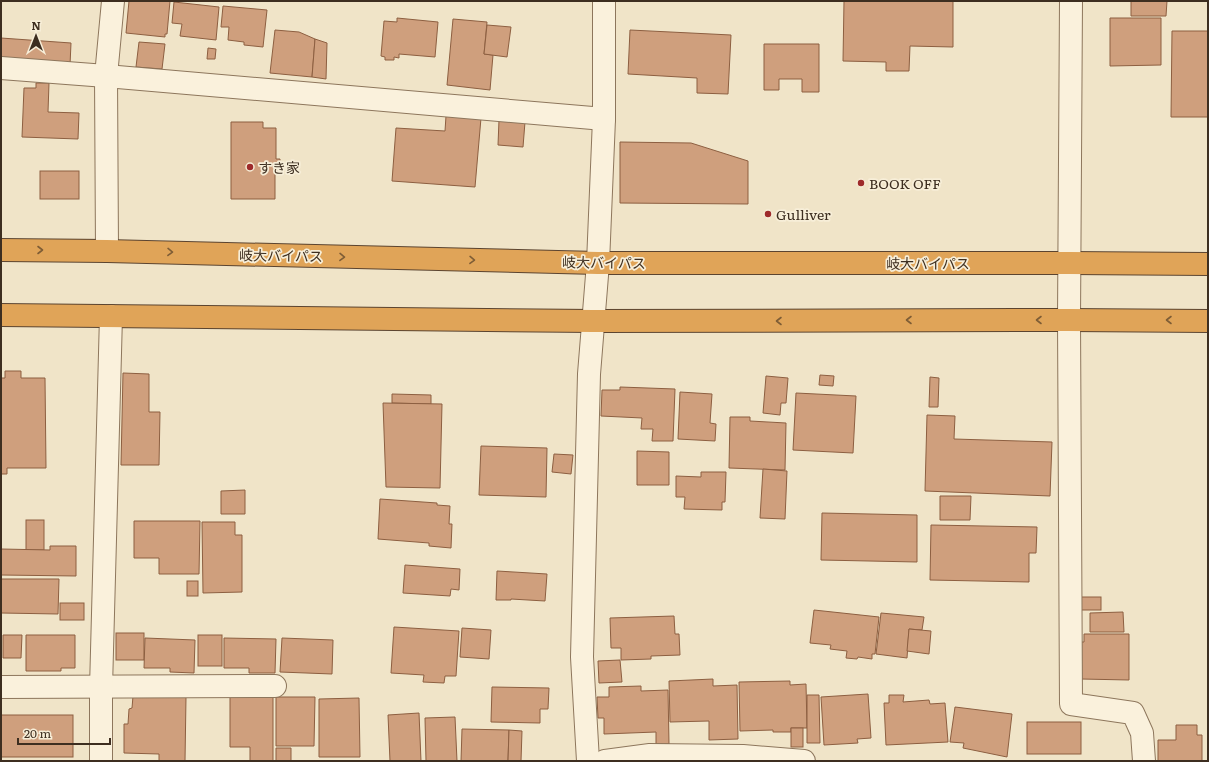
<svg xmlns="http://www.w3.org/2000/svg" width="1209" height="762" viewBox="0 0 1209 762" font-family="Literata,'Noto Sans JP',serif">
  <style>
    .building { fill: #cf9f7d; stroke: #8d5f41 }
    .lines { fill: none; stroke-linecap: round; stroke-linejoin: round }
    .street-casing { stroke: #8d765c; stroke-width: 24 }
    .highway-casing { stroke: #5b4430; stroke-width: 24 }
    .street { stroke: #faf1dc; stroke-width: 22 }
    .highway { stroke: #e0a458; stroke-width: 22 }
    .oneway { stroke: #7e5d36 }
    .poi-dot { fill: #9e2a2b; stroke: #f7eed8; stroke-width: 1.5 }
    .labels { text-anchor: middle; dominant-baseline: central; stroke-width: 3.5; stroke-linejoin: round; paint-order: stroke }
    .poi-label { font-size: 14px; fill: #3d2e20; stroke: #f7eed8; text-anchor: start }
    .street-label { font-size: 14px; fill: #3d2e20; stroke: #f7eed8 }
  </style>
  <rect width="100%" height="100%" fill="#f0e4c8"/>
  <g class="building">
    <path d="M129 1H170L167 34H165V37L126 33Z"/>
    <path d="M844 1H953V47L910 46 909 71H886V62L843 61Z"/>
    <path d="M1131 1H1167L1166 16H1131Z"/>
    <path d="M174 2 219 7 216 40 180 36 182 24 172 23Z"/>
    <path d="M223 6 267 10 263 47 244 45V42L228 40 229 27H221Z"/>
    <path d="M397 18 438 22 435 57 399 54V58L394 57V60H385V57L381 56 384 21 397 22Z"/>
    <path d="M1110 18H1161V65L1110 66Z"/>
    <path d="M453 19 487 22 484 54 493 55 490 90 447 85Z"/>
    <path d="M487 25 511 27 507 57 484 54Z"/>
    <path d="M275 30 299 32 315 39 312 77 270 73Z"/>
    <path d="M630 30 731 35 728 94 697 93V78L628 74Z"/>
    <path d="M1172 31H1208V117H1171Z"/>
    <path d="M1 38 71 43 70 65 1 59Z"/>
    <path d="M315 39 327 43 326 79 312 77Z"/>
    <path d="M139 42 165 44 162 69 136 67Z"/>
    <path d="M764 44H819V92H802V79H779V90H764Z"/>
    <path d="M208 48 216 49 215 59H207Z"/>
    <path d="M36 83H49L48 112 79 113 78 139 22 137 24 88H36Z"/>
    <path d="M446 116 481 118 475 187 392 181 396 128 445 131Z"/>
    <path d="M499 120 525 122 523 147 498 145Z"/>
    <path d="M231 122H263V128H276V159H280V173H275V199H231Z"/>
    <path d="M620 142 691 143 748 161V204L620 203Z"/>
    <rect x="40" y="171" width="39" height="28"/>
    <path d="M5 371H21V378H45L46 468H7V474H1V378H5Z"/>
    <path d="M123 373 149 374V412H160L159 465H121Z"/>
    <path d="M820 375 834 376 833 386 819 385Z"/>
    <path d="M766 376 788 378 786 403H781L780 415 763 413Z"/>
    <path d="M930 377 939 378 938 407H929Z"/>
    <path d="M620 387 675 389 673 441H652L653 429H641L642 418 601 416 602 390H620Z"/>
    <path d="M680 392 712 394 710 423 716 424 715 441 678 439Z"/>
    <path d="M796 393 856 396 853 453 793 450Z"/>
    <path d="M392 394 431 395V404L392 403Z"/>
    <path d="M383 403 442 404 440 488 386 487Z"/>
    <path d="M927 415 955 416 954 439 1052 442 1050 496 925 491Z"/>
    <path d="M730 417H750V421L786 423 785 470 729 468Z"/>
    <path d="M481 446 547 448 546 497 479 495Z"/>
    <path d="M637 451 669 452V485H637Z"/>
    <path d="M554 454 573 455 571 474 552 472Z"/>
    <path d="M763 469 787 471 785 519 760 518Z"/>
    <path d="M701 472H726L725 502H722V510L684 509 685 497H676V476L701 477Z"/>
    <path d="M245 490V514H221V491Z"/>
    <path d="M940 496H971L970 520H940Z"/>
    <path d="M380 499 437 503V505L450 506 449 524H452L451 548 429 546V543L378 539Z"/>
    <path d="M822 513 917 515V562L821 560Z"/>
    <rect x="26" y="520" width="18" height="30"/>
    <path d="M134 521H200L199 574H159V558H134Z"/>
    <path d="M202 522H235V535H242V592L203 593Z"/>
    <path d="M931 525 1037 527 1036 553H1029V582L930 580Z"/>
    <path d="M50 546H76V576L1 575V549L50 550Z"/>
    <path d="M405 565 460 569 459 590 451 589 450 596 403 593Z"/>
    <path d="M497 571 547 574 545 601 511 599V600H496Z"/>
    <path d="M1 579H59L58 614 1 613Z"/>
    <rect x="187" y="581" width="11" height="15"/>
    <rect x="1079" y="597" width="22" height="13"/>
    <rect x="60" y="603" width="24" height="17"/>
    <path d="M814 610 879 617 875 654H872V659L858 657 857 659 846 658 847 651 830 649 831 645 810 643Z"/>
    <path d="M1123 612 1124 632H1090V613Z"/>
    <path d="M881 613 924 617 922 630 909 629 907 658 876 654Z"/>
    <path d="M674 616 675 634H679L680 655 651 656V659L621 660V648H611L610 618Z"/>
    <path d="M394 627 459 631 456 676H445L444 683 423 682 424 675 391 673Z"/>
    <path d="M462 628 491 630 489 659 460 657Z"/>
    <path d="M909 629 931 631 929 654 907 651Z"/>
    <rect x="116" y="633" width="28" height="27"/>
    <path d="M1084 634H1129V680L1081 679 1080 642H1084Z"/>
    <path d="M3 635H22L21 658H3Z"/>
    <path d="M26 635H75V668H61V671H26Z"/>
    <rect x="198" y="635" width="24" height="31"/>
    <path d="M145 638 195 640 194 673 170 672V668H144Z"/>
    <path d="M224 638 276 639 275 673H249V668H224Z"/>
    <path d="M282 638 333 640 332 674 280 672Z"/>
    <path d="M620 660 622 682 599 683 598 661Z"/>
    <path d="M713 679V686L737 685 738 739 709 740V721L670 722 669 681Z"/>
    <path d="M790 681V685L806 684 807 728H791V732H773V730L740 731 739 682Z"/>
    <path d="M641 686V691L668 690 669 744H656V732L604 734V718H598L597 697H609V687Z"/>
    <path d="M492 687 549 688 548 709H540V723L491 722Z"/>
    <path d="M868 694 871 738 857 739 858 743 824 745 821 697Z"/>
    <path d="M807 695H819L820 743H807Z"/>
    <path d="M889 695H904L903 702 929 700 930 704 945 703 948 742 886 745 884 703H889Z"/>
    <path d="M133 696 186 697 185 761H159V754L124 753V724H128L129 709 132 708Z"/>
    <path d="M230 697H273V761H250V747H230Z"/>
    <path d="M276 697H315L314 746H276Z"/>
    <path d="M359 698 360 757H319V699Z"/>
    <path d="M955 707 1012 714 1007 757 963 748 964 743 950 742Z"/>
    <path d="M419 713 421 761H390L388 715Z"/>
    <rect x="1" y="715" width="72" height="42"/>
    <path d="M455 717 457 761H426L425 718Z"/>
    <rect x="1027" y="722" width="54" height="32"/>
    <path d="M1176 725H1197V735H1202V761H1158V740H1176Z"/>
    <rect x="791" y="728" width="12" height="19"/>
    <path d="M462 729 509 730 508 761H461Z"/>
    <path d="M509 730 522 731 521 761H508Z"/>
    <path d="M276 748H291V761H303H276Z"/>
  </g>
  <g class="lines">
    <defs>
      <g id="street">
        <path d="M1071 1 1069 320 1071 704 1133 713 1142 733 1144 761"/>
        <path d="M1 68 106 76 604 119"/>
        <path d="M107 251 106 76 113 1"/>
        <path d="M1 687 275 686"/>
        <path d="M101 761V688L111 316"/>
        <path d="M588 761 582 657 589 374 598 263 604 119V1"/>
        <path d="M605 761 650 755 743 756 804 761"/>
      </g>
      <g id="highway">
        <path d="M1 250 107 251 598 263H1069L1208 264"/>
        <path d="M1 315 593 321 1069 320 1208 321"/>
      </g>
    </defs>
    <use href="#street" class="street-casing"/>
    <use href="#highway" class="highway-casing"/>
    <use href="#street" class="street"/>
    <use href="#highway" class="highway"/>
  </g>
  <defs><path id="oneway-chevron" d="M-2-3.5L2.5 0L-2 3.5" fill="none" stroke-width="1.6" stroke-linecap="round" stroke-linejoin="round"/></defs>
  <g class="oneway">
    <use href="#oneway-chevron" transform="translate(40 250)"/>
    <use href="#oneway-chevron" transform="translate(170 252) rotate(1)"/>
    <use href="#oneway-chevron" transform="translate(342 257) rotate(1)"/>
    <use href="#oneway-chevron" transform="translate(472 260) rotate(1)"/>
    <use href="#oneway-chevron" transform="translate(909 320) rotate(180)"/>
    <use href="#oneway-chevron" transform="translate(1039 320) rotate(180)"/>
    <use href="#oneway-chevron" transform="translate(1169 320) rotate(-180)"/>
    <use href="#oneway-chevron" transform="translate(779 321) rotate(180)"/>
  </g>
  <g class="poi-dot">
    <circle cx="250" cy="167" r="4"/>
    <circle cx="861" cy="183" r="4"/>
    <circle cx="768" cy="214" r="4"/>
  </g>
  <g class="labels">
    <g class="poi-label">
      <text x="258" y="167">すき家</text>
      <text x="869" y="183">BOOK OFF</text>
      <text x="776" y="214">Gulliver</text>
    </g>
    <g class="street-label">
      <text transform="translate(281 255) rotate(1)">岐大バイパス</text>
      <text transform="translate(604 262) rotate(1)">岐大バイパス</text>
      <text x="928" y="263">岐大バイパス</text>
    </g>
  </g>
  <rect width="1209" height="762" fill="none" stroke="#3d2e20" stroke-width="4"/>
  <g transform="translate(36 36)" stroke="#f7eed8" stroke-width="3" paint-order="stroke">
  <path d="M0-3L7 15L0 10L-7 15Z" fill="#3d2e20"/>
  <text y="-6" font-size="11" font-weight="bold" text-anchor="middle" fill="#3d2e20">N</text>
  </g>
  <path d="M18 738v6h92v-6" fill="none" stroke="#3d2e20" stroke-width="2"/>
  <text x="24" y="738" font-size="12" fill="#3d2e20" stroke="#f7eed8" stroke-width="3" paint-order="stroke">20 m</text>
</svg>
